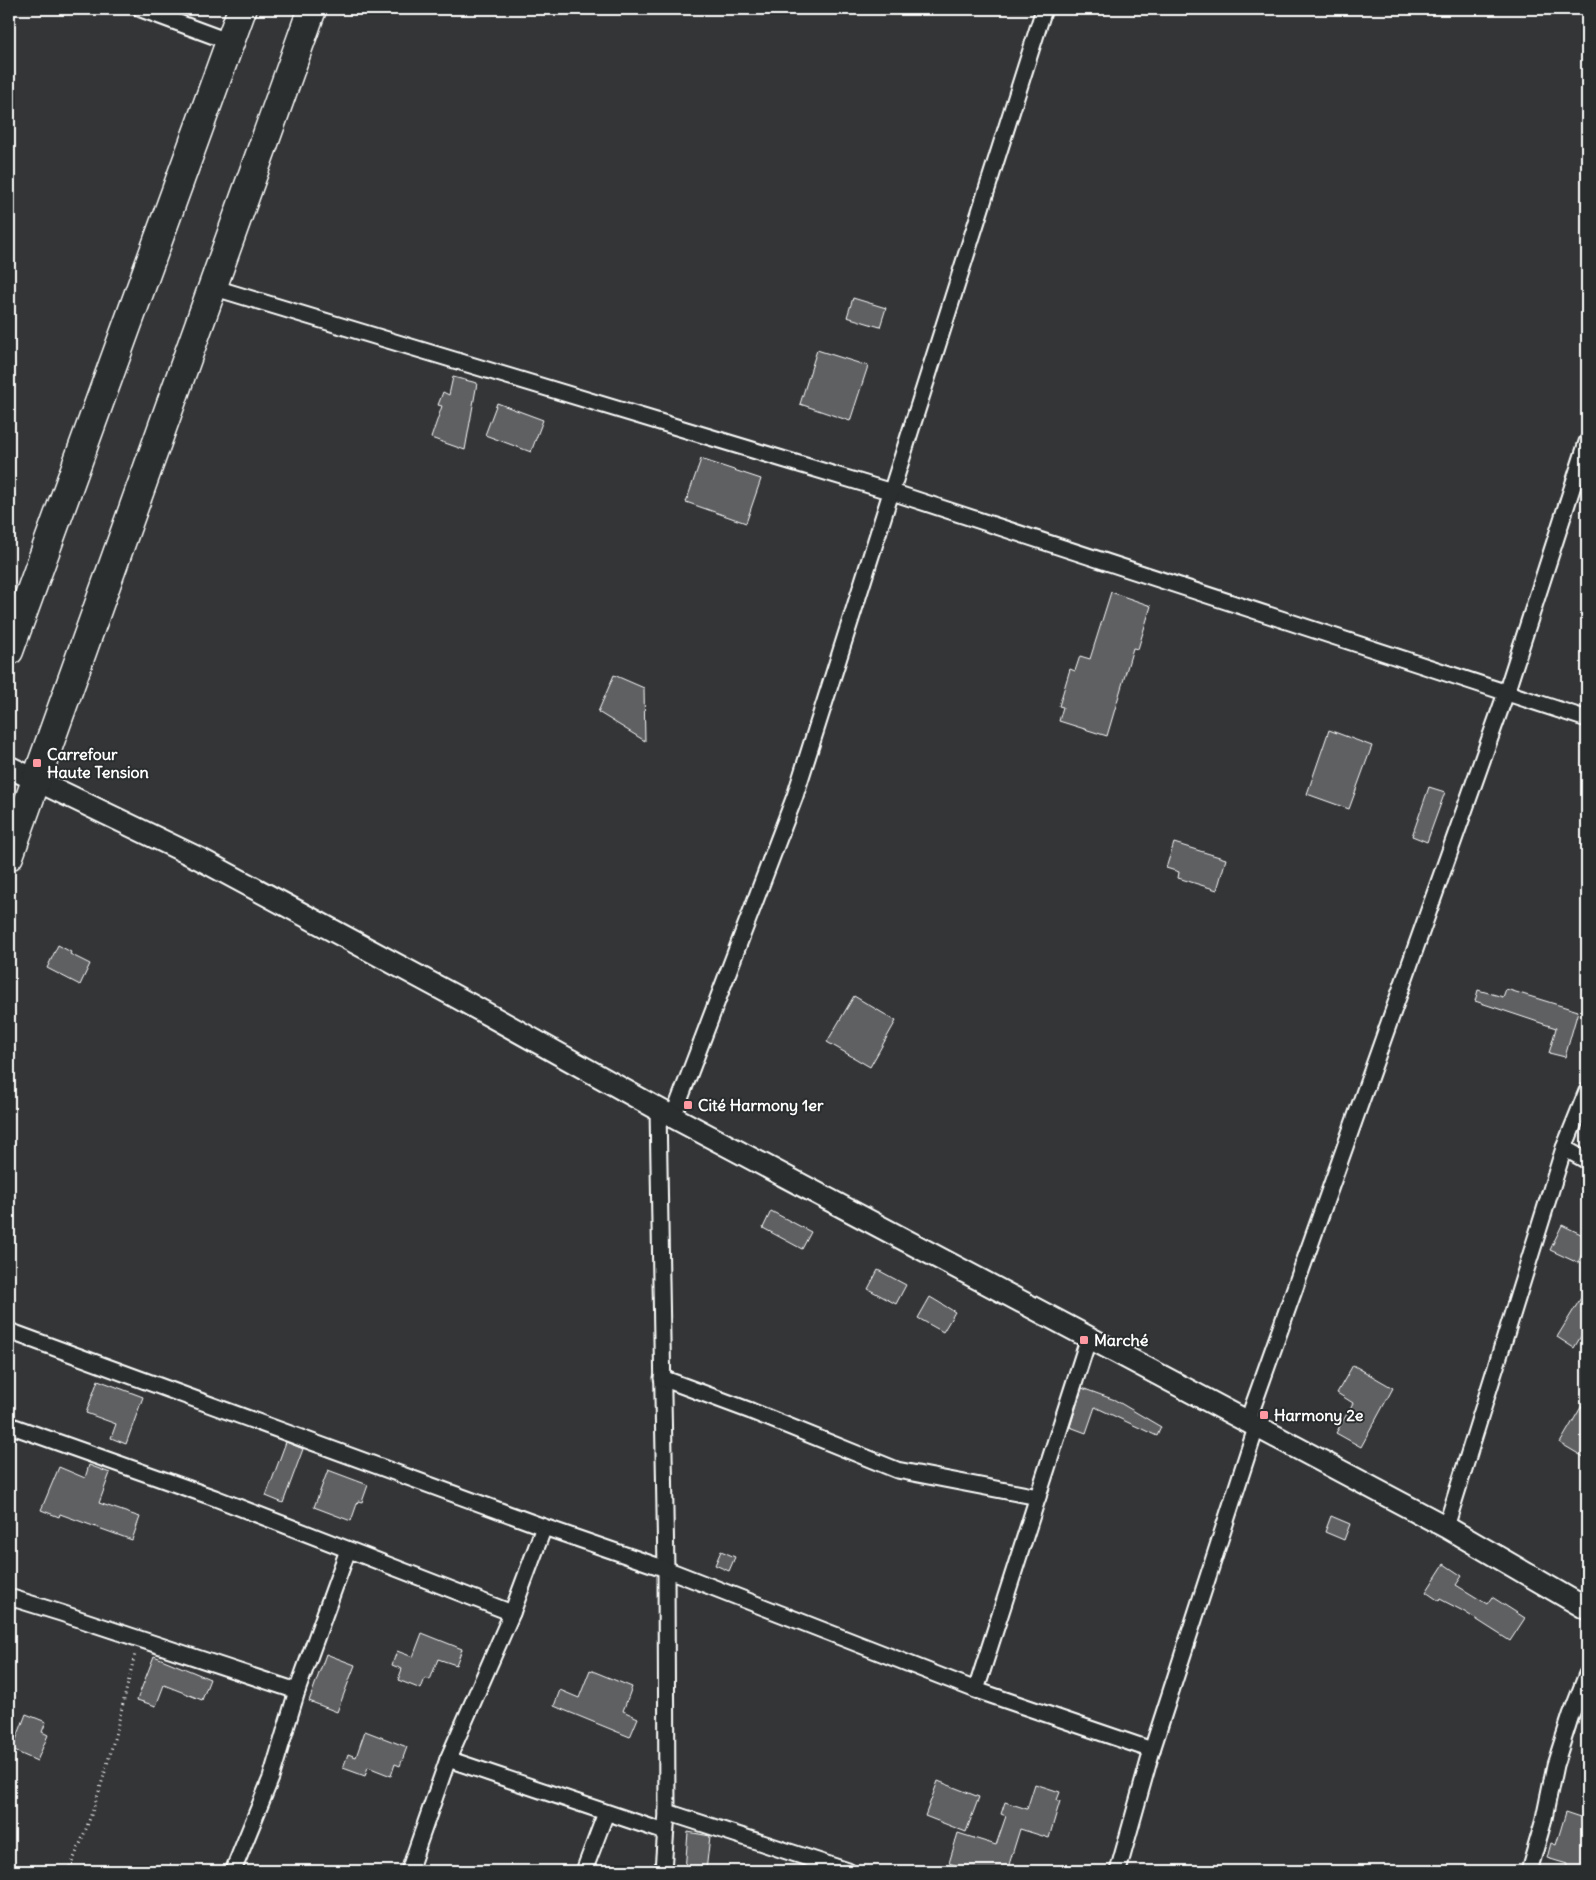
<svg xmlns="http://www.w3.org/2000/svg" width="1596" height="1880" viewBox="0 0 1596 1880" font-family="Delius,sans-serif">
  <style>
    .building { fill: #5f6162; stroke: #fff }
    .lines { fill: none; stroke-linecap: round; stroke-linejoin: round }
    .street-casing { stroke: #fff; stroke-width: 19 }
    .secondary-casing { stroke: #fff; stroke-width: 25 }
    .highway-casing { stroke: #fff; stroke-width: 31 }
    .path { stroke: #fff; stroke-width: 3; stroke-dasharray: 1 4; stroke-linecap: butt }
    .street { stroke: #2a2d2e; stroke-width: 15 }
    .secondary { stroke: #2a2d2e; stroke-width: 21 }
    .highway { stroke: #2a2d2e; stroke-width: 28 }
    .poi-dot { fill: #ff9aa2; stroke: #2a2d2e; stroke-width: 2 }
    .labels { text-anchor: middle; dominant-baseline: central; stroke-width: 4; stroke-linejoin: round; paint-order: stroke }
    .poi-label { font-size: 16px; font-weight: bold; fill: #fff; stroke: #2a2d2e; text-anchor: start }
  </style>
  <rect width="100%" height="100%" fill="#333536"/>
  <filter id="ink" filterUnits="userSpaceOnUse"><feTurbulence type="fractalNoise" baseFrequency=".02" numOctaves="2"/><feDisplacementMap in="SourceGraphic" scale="10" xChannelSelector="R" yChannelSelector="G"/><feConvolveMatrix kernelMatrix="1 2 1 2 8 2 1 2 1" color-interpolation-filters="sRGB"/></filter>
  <g filter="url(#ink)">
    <g class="building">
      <path d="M853 298 886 308 880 327 847 317Z"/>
      <path d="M817 350 868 366 850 421 800 404Z"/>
      <path d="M453 377 477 383 465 450 431 438 442 406 438 405 443 392 449 395Z"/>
      <path d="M497 403 543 420 531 452 485 435Z"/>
      <path d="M701 459 761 479 746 523 686 502Z"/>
      <path d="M1111 592 1151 606 1138 649 1133 648 1107 736 1059 721 1063 707 1059 706 1070 669 1075 671 1080 656 1090 659Z"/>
      <path d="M614 675 644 688 645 741 598 712Z"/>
      <path d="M1329 730 1372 746 1349 809 1307 794Z"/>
      <path d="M1429 787 1445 792 1427 842 1412 836Z"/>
      <path d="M1174 843 1226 859 1217 890 1178 878 1179 872 1166 868Z"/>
      <path d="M58 945 71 952 70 954 90 964 80 985 47 968Z"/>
      <path d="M1506 989 1578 1011 1565 1057 1549 1053 1556 1028 1475 1001 1478 990 1503 997Z"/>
      <path d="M854 996 896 1021 870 1067 827 1042Z"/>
      <path d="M771 1211 811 1232 802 1249 763 1228Z"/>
      <path d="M1562 1225 1587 1237V1242L1578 1263 1550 1250Z"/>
      <path d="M878 1270 906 1285 896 1304 868 1289Z"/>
      <path d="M1587 1288V1326L1574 1348 1557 1337Z"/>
      <path d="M930 1297 955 1312 943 1332 918 1318Z"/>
      <path d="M1353 1365 1393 1388 1361 1447 1336 1433 1353 1403 1337 1393Z"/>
      <path d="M98 1380 143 1397 126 1444 111 1438 116 1424 86 1413Z"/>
      <path d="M1082 1388 1115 1400 1161 1427 1157 1436 1095 1407 1086 1433 1070 1427Z"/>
      <path d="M1587 1397V1459L1560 1443Z"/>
      <path d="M286 1442 303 1449 283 1503 266 1496Z"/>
      <path d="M89 1465 110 1473 99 1503 140 1517 132 1540 60 1514 59 1517 41 1510 59 1467 85 1478Z"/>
      <path d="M328 1470 368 1485 362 1502 358 1501 351 1521 314 1507Z"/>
      <path d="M1331 1516 1350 1524 1344 1540 1325 1532Z"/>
      <path d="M721 1551 735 1557 729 1571 715 1565Z"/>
      <path d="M1444 1564 1462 1576 1456 1585 1487 1604 1492 1597 1525 1618 1510 1641 1463 1611 1440 1599 1439 1601 1426 1592Z"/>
      <path d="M422 1633 462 1649 456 1665 438 1659 430 1680 425 1678 421 1689 398 1680 402 1669 392 1665 397 1651 413 1657Z"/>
      <path d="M326 1654 355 1665 337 1712 309 1701Z"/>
      <path d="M154 1656 210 1679 202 1700 164 1685 156 1706 137 1700Z"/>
      <path d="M590 1670 632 1687 623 1711 638 1718 630 1737 554 1706 560 1690 579 1698Z"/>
      <path d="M26 1714 46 1722 42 1732 48 1735 37 1761 12 1750Z"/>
      <path d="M365 1731 407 1747 400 1766 395 1764 391 1776 368 1767 365 1776 343 1768 348 1754 356 1757Z"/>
      <path d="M938 1781 979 1797 966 1832 925 1816Z"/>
      <path d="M1035 1784 1060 1792 1057 1800 1060 1801 1049 1838 1020 1829 1007 1871H973L949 1863 958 1833 996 1845 1006 1816 1001 1814 1005 1802 1027 1809Z"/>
      <path d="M1566 1812 1587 1819V1871H1565L1567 1864 1547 1858 1551 1843 1556 1845Z"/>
      <path d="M688 1832 710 1836 706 1871H685Z"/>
    </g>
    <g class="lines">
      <defs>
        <g id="street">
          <path d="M141 9 230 42"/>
          <path d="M212 287 892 492 1587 719"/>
          <path d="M1587 1091 1564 1148 1587 1161"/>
          <path d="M658 1109 666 1569 667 1812 663 1871"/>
          <path d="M673 1117 795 796 1044 9"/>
          <path d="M9 1331 544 1527 666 1569 976 1690 1152 1750"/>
          <path d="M662 1378 751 1411 897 1470 1038 1497"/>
          <path d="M1247 1423 1506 693 1587 442"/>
          <path d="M9 1425 215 1498 512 1613"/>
          <path d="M1446 1527 1564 1148"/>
          <path d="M9 1597 61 1613 297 1691"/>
          <path d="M976 1690 1089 1337"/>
          <path d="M448 1759 665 1832"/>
          <path d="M667 1812 848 1871"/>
          <path d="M233 1871 271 1778 297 1691 348 1550"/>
          <path d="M409 1871 448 1759 512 1613 544 1527"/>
          <path d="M584 1871 606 1813"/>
          <path d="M1118 1871 1152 1750 1256 1428"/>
          <path d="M1529 1871 1543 1823 1555 1765 1571 1715 1587 1674"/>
        </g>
        <path id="secondary" d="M9 767 200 859 451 994 658 1109 1446 1527 1587 1609"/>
        <g id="highway">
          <path d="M9 651 242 9"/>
          <path d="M9 856 312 9"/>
        </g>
      </defs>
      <use href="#street" class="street-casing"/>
      <use href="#secondary" class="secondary-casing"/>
      <use href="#highway" class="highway-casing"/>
      <path class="path" d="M68 1871C101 1802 117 1728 135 1654"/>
      <use href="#street" class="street"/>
      <use href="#secondary" class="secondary"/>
      <use href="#highway" class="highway"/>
    </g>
  </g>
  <g class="poi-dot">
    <rect x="32" y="758" width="10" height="10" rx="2.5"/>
    <rect x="683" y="1100" width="10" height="10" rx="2.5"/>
    <rect x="1079" y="1335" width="10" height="10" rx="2.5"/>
    <rect x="1259" y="1410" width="10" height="10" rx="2.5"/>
  </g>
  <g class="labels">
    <g class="poi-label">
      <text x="47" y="754">Carrefour<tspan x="47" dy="18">Haute Tension</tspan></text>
      <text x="698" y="1105">Cité Harmony 1er</text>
      <text x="1094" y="1340">Marché</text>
      <text x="1274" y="1415">Harmony 2e</text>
    </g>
  </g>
  <rect width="1596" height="1880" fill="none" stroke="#2a2d2e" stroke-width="30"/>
  <rect x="15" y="15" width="1566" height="1850" fill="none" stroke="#fff" stroke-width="2" filter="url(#ink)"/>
</svg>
